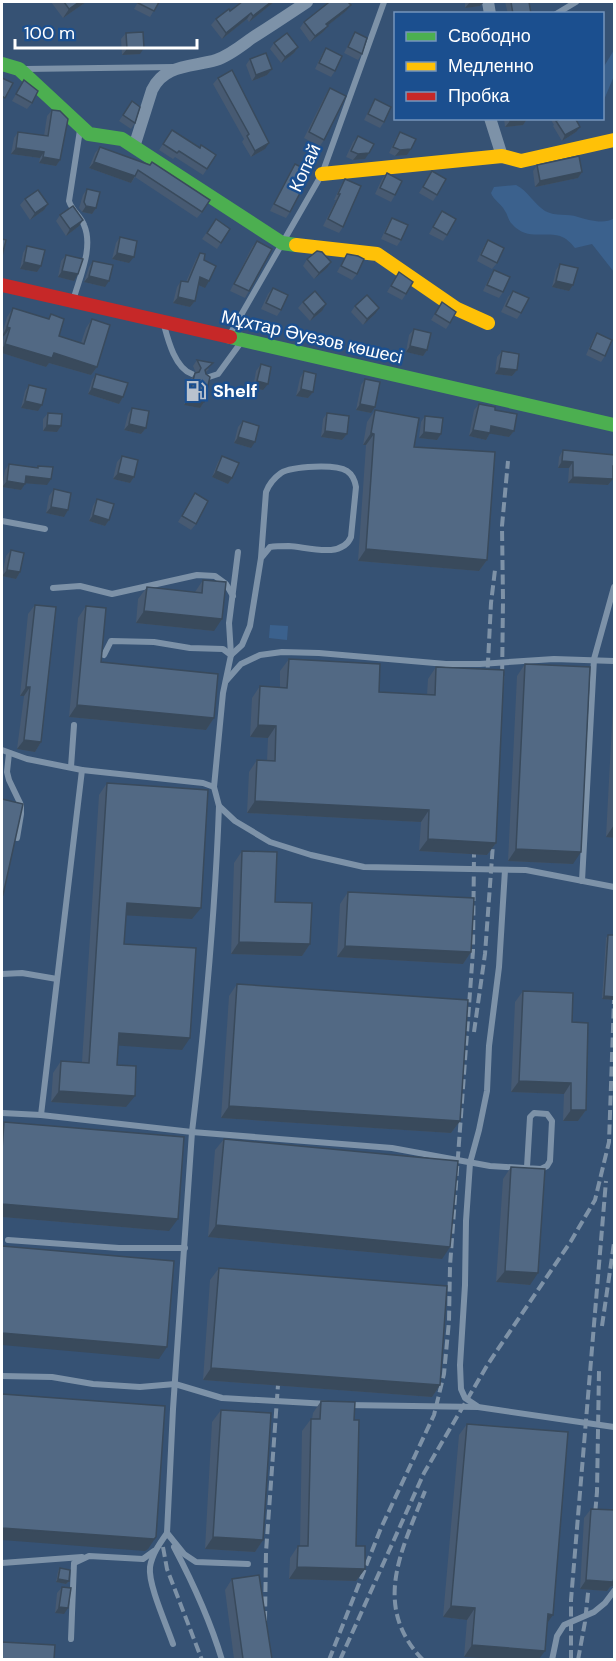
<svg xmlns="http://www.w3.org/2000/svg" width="616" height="1661" viewBox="0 0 616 1661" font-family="'DM Sans',sans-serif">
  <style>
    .water { fill: #3b618d }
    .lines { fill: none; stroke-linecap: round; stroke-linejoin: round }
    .lane { stroke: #7d92a8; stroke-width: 6 }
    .street { stroke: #7d92a8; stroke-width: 12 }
    .fast { stroke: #4caf50; stroke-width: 14 }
    .slow { stroke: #ffc107; stroke-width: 14 }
    .jam { stroke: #c62828; stroke-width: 14 }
    .rail { stroke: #7e92a7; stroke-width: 4; stroke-dasharray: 10 4.5; stroke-linecap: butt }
    .wall { fill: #475a72 }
    .shaded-wall { fill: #394a5c }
    .building { fill: #526984; stroke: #394a5c; stroke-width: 1.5 }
    .labels { text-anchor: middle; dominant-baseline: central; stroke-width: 5; stroke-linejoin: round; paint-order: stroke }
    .street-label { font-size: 18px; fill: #fff; stroke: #1b4f8f }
    .poi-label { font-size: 18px; font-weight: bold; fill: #fff; stroke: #1b4f8f; text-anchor: start }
  </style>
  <rect width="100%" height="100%" fill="#365274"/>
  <g class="water">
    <path d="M614 50V76L603 102V68Z"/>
    <path d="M516 185C528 191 534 204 545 211 556 217 567 213 578 217 588 220 605 225 614 218V272L592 244 575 248C571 243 566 238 560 236 543 231 527 241 512 224 508 220 508 215 505 211 501 203 494 201 491 193L494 187Z"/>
    <path d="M270 625 288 626 287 640 269 638Z"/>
  </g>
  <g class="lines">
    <g class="lane">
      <path d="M556 14 576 2"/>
      <path d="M25 69 174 67"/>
      <path d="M73 301C79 278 94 248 84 225 81 216 72 211 69 201L80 130"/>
      <path d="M164 325C168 340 175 368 192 374"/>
      <path d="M229 336 322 174 384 2"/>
      <path d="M206 378 218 374 242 341"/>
      <path d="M2 521 45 529"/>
      <path d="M53 588 80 586 112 594 197 575 215 576 226 584 233 596"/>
      <path d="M104 655 111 641 154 642 190 648 223 649 231 655 223 693 214 787"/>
      <path d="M231 655 242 645 250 626 261 558 270 547C276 546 283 546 289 546 307 547 342 559 351 537L356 487C355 481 353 475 347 471 336 464 292 466 281 473 274 478 269 484 266 492L261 558"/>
      <path d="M231 655 229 623 238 552"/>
      <path d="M226 681 241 664 260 655 282 652 319 653 446 664H480L554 659 614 661"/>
      <path d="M2 750 27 759 82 770 41 1115"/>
      <path d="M9 753 7 772 9 780 21 805V814L17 838"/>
      <path d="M71 767 74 725"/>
      <path d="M82 770 203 783 214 787 219 806 235 821 270 842 311 855 364 867 526 870 614 887"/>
      <path d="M219 806C215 915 205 1023 192 1132L392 1148 490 1166 541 1169 547 1166 550 1161 552 1121 547 1114 534 1113 530 1117 527 1167"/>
      <path d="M582 881 594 659 614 587"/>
      <path d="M2 974 22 973 57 979"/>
      <path d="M2 1113 41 1115 192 1132 173 1409 167 1533 184 1554 196 1562 248 1564"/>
      <path d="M8 1240 119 1248H185"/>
      <path d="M2 1376 52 1377 93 1384 140 1387 175 1384 222 1398 328 1404"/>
      <path d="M347 1405 478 1407 614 1427"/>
      <path d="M477 1406 465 1398 461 1389 460 1365 465 1285 466 1221 470 1163 479 1130 487 1091 489 1046 499 967 505 870"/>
      <path d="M168 1535 167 1533C160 1543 152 1554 150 1567 148 1585 167 1626 173 1644"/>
      <path d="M174 1547C193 1583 210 1620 222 1660"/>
      <path d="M2 1563 82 1557"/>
      <path d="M71 1639 74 1563 89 1556 143 1559 154 1551"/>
      <path d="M552 1660 557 1636 564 1625 594 1612 605 1603 614 1591"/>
    </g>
    <g class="street">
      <path d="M488 2 490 14"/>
      <path d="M490 118 502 156"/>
      <path d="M134 147 152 90C164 64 193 67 216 60 229 56 241 46 252 38 271 26 289 14 307 2"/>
    </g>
    <g class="fast">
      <path d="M2 64 19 69 89 134 122 139 282 243 296 245"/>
      <path d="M230 337 614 425"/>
    </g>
    <g class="slow">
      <path d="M322 174 502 156 521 161 614 140"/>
      <path d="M296 245 377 254 457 309 488 323"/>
    </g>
    <path class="jam" d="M2 285 230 337"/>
    <g class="rail">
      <path d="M487 682 491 603 495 570"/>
      <path d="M502 686 503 599 502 526 508 461"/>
      <path d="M474 1032 485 954 494 830"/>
      <path d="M602 1326 614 1243"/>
      <path d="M594 1526 597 1492 599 1370"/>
      <path d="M163 1547 167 1569 202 1660"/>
      <path d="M265 1621 266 1552 278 1385"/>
      <path d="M329 1660 381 1528 434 1415 444 1374 449 1321 450 1266 473 951 474 854"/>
      <path d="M340 1660 424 1473 488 1364 571 1241 595 1200 609 1142 614 1000"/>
      <path d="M423 1660C371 1606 402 1550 425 1491"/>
      <path d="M571 1660V1600L606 1181"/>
      <path d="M578 1660 585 1622 590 1574"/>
    </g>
  </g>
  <g class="wall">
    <path d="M51 2H86L63 18Z"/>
    <path d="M138 2H159L150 17 134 9Z"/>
    <path d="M242 2H274L249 22 247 19 222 39 211 25 216 19 230 11Z"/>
    <path d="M327 2 346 11 328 25 323 32 310 42 300 28 304 22 323 7Z"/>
    <path d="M465 2H484L480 6 465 8Z"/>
    <path d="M505 2H529L531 14H508Z"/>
    <path d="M355 32 362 54 358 60 344 53 351 39Z"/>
    <path d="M126 33 140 54 122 55 121 39Z"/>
    <path d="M274 43 298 47 294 53 281 63 270 49Z"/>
    <path d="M326 48 335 71 331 77 315 69 322 54Z"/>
    <path d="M250 59 272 69 267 75 252 81 246 65Z"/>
    <path d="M218 78 265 149 251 157 242 142 244 139 213 84Z"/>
    <path d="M24 80 32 103 27 109 12 101Z"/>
    <path d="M330 88 324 140 320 146 304 138 326 94Z"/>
    <path d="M375 99 384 122 380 128 364 120 371 106Z"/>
    <path d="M132 101 135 123 131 129 119 121Z"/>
    <path d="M52 110 60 160 56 166 39 163 40 158 11 154 14 138 18 132 44 136 47 116Z"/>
    <path d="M504 118 527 119 523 125 505 127Z"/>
    <path d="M550 118H575L576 132 562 141 553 126 554 125Z"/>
    <path d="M172 130 200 148 207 169 203 175 175 157 173 159 159 150Z"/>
    <path d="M400 132 411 149 407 155 395 156 389 153 396 138Z"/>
    <path d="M358 136 365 159 353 160 346 157 353 142Z"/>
    <path d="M100 147 150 165 202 212 197 218 135 177 131 183 89 168 95 153Z"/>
    <path d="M295 164 290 212 286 218 270 211 291 170Z"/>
    <path d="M537 165 582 172 578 178 535 187 533 171Z"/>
    <path d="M432 171 437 195 433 201 419 193Z"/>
    <path d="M387 173 395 195 391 202 375 194 382 179Z"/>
    <path d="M345 179 343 227 339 233 323 226 336 200H334L341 185Z"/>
    <path d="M87 189 96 208 92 214 82 212 79 208 83 195Z"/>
    <path d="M25 199 48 204 44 210 30 220 20 205Z"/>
    <path d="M442 211 447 235 443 241 429 234Z"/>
    <path d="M60 215 79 226 66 236 56 221Z"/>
    <path d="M392 218 401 240 397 246 381 239 388 224Z"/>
    <path d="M216 219 230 229 217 249 202 239Z"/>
    <path d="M120 237 129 263 112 259 116 243Z"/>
    <path d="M488 240 497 263 492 269 477 261 484 246Z"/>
    <path d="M257 241 249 291 245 298 230 291 252 247Z"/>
    <path d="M27 246 41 266 37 272 20 269 23 253Z"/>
    <path d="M200 253 204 260 205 288 198 285 195 301 190 307 173 303 177 287 181 281 186 282 196 259Z"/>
    <path d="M347 254 357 274 352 280 337 272Z"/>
    <path d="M66 255 74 281 58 277 61 261Z"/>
    <path d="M307 259 331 262 327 268 314 279 303 266Z"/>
    <path d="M93 261 105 287 84 282 89 267Z"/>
    <path d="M560 264 573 285 569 291 552 287 556 270Z"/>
    <path d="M494 270 503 292 499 298 483 291 490 276Z"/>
    <path d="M399 272 406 294 402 300 387 292Z"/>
    <path d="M273 288 281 310 277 316 261 309 268 294Z"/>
    <path d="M513 291 521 313 517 319 501 312 508 297Z"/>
    <path d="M303 302 322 311 310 321 298 308Z"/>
    <path d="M442 302 450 323 446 329 431 320Z"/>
    <path d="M355 306 375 314 363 325 351 312Z"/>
    <path d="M13 308 48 319 51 314 59 336 81 343 86 328 92 319 97 367 91 375 49 363 46 367 2 353V344L4 336H2V334L7 317Z"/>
    <path d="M414 329 427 350 423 356 406 352 409 335Z"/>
    <path d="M597 333 605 356 601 362 586 355 593 339Z"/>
    <path d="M502 351 517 370 512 376 495 374 497 357Z"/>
    <path d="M197 360 209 369 205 373 204 402 200 408 184 405 191 379 195 373H196L193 366Z"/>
    <path d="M261 364 263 390 253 388 256 371Z"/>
    <path d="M304 371 313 392 308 398 296 396 300 378Z"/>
    <path d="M96 374 123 397 119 404 88 394 92 380Z"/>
    <path d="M365 379 371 413 356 410 361 385Z"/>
    <path d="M29 385 42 405 38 411 21 408 25 391Z"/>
    <path d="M479 404 495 410 514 431 509 437 490 433 486 440 469 436 474 410Z"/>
    <path d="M132 408 146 428 141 434 124 430 128 414Z"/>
    <path d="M375 410 414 447 487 560 479 571 358 561 366 445H363L367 422Z"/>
    <path d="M48 413 61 426 57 432 43 431V419Z"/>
    <path d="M327 413 347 434 342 440 321 437 323 419Z"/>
    <path d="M425 416 441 434 437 440 419 438 421 422Z"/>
    <path d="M243 421 251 448 234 443 238 427Z"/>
    <path d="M563 450 615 455V472H613V479L608 485 568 483 569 468H558L559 457Z"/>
    <path d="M122 456 134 477 130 483 113 479 117 462Z"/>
    <path d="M222 456 232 478 228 484 212 477 218 462Z"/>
    <path d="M9 464 37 468 38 466 47 485 25 483 21 490 2 487 5 470Z"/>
    <path d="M54 489 64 517 46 513 49 496Z"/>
    <path d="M195 493 196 524 191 530 178 522Z"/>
    <path d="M97 499 109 520 105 526 89 521 93 506Z"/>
    <path d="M11 550 20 572 16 579 2 576 6 556Z"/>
    <path d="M203 580 214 631 136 623 138 599 147 587 195 592Z"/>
    <path d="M35 605 41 742 35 752 17 749 24 696H20L28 614Z"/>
    <path d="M86 606 101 662 214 718 206 730 69 717 78 618Z"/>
    <path d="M289 659 379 692 427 695 428 679 436 667 496 843 487 855 419 851 421 822 247 813 249 772 257 760 267 761 268 738 250 737 252 698 260 686 280 687V671Z"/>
    <path d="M525 664 573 864 508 861 517 676Z"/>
    <path d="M615 685V838L606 837 614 686Z"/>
    <path d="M107 783 192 919 126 915 124 944 182 1050 118 1045 117 1065 126 1107 51 1102 53 1073 61 1061 82 1062 99 795Z"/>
    <path d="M242 851 275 902 310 944 302 956 231 954 234 863Z"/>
    <path d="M348 892 471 952 463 964 337 957 340 904Z"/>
    <path d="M608 935H615V1000L602 999 606 938Z"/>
    <path d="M237 984 460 1121 451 1133 221 1118 229 996Z"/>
    <path d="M523 991 586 1110 578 1121H563L564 1094 511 1092 515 1002Z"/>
    <path d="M4 1122 169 1231 2 1217V1125Z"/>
    <path d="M224 1139 442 1259 208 1237 215 1150Z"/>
    <path d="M511 1167 530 1285 496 1282 503 1179Z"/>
    <path d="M219 1268 440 1385 432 1397 203 1380 210 1280Z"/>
    <path d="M321 1401 354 1420 356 1546 365 1569 356 1581 289 1579 290 1558 298 1546H300L302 1431 311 1419H312L313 1413Z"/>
    <path d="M221 1410 263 1540 255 1552 205 1549 212 1422Z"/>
    <path d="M467 1424 553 1615 464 1657 467 1620 443 1617 459 1435Z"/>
    <path d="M591 1509 615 1510V1586L610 1587 607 1591 580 1589 584 1518Z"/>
    <path d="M60 1568 69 1581 66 1584 56 1582 58 1571Z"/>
    <path d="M232 1579 272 1659H234L225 1590Z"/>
    <path d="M62 1587 64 1614 55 1613 57 1593Z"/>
  </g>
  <g class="shaded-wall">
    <path d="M79 2H86L63 18 69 9Z"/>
    <path d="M271 2H274L249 22 253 16Z"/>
    <path d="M470 2H484L480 6 465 8Z"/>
    <path d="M351 5 346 11 322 30 326 24Z"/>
    <path d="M251 13 247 19 222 39 226 33Z"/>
    <path d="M328 26 323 32 310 42 315 36Z"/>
    <path d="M298 47 294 53 281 63 285 57Z"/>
    <path d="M144 48 140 54 122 55 127 49Z"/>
    <path d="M272 69 267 75 252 81 256 75Z"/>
    <path d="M527 119 523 125 505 127 510 121Z"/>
    <path d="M580 127 576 132 562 141 565 135Z"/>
    <path d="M269 143 265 149 251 157 255 151Z"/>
    <path d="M16 148 44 152 40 158 11 154Z"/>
    <path d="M411 149 407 155 395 156 400 150Z"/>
    <path d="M369 153 365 159 353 160 358 154Z"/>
    <path d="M43 157 60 160 56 166 39 163Z"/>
    <path d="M94 162 135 176 131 183 89 168Z"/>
    <path d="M582 172 578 178 535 187 540 181Z"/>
    <path d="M48 204 44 210 30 220 35 213Z"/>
    <path d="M86 206 96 208 92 214 82 212Z"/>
    <path d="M83 220 79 226 66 236 70 229Z"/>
    <path d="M117 253 134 257 129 263 112 259Z"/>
    <path d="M24 262 41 266 37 272 20 269Z"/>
    <path d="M331 262 327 268 314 279 319 273Z"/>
    <path d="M62 271 78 274 74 281 58 277Z"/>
    <path d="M89 276 109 281 105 287 84 282Z"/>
    <path d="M200 277 209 281 205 288 196 284Z"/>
    <path d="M556 281 573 285 569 291 552 287Z"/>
    <path d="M178 297 195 301 190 307 173 303Z"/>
    <path d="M326 304 322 311 310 321 314 315Z"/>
    <path d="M379 308 375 314 363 325 367 319Z"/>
    <path d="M7 327 10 328 4 336H2Z"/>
    <path d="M5 344 54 353 97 367 91 375 49 363 46 367 2 353V349Z"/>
    <path d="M410 346 427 350 423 356 406 352Z"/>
    <path d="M499 368 517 370 512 376 495 374Z"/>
    <path d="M257 381 268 384 263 390 253 388Z"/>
    <path d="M92 388 123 397 119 404 88 394Z"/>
    <path d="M301 389 313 392 308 398 296 396Z"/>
    <path d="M188 399 204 402 200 408 184 405Z"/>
    <path d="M25 401 42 405 38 411 21 408Z"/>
    <path d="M360 404 375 407 371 413 356 410Z"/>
    <path d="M129 424 146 428 141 434 124 430Z"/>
    <path d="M47 425 61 426 57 432 43 431Z"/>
    <path d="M491 426 514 431 509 437 487 433Z"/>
    <path d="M473 430 490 433 486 440 469 436Z"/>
    <path d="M325 431 347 434 342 440 321 437Z"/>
    <path d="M424 432 441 434 437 440 419 438Z"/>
    <path d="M371 433 374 434 366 445H363Z"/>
    <path d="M238 437 255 442 251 448 234 443Z"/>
    <path d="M562 461 573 462 569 468H558Z"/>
    <path d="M216 471 232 478 228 484 212 477Z"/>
    <path d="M118 473 134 477 130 483 113 479Z"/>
    <path d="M26 476 51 479 47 485 22 483Z"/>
    <path d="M573 477 613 479 608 485 568 483Z"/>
    <path d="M7 481 25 484 21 490 2 487Z"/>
    <path d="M51 507 68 510 64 517 46 513Z"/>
    <path d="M93 515 109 520 105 526 89 521Z"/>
    <path d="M366 549 487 560 479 571 358 561Z"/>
    <path d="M7 570 20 572 16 579 2 576Z"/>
    <path d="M144 611 222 619 214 631 136 623Z"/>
    <path d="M26 687H30L24 696H20Z"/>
    <path d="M77 705 214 718 206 730 69 717Z"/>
    <path d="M258 725 276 726 268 738 250 737Z"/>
    <path d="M24 740 41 742 35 752 17 749Z"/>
    <path d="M255 801 429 810 421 822 247 813Z"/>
    <path d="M614 825 615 838 606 837Z"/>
    <path d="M428 839 496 843 487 855 419 851Z"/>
    <path d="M516 849 581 852 573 864 508 861Z"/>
    <path d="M127 903 201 908 192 919 119 915Z"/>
    <path d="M239 942 310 944 302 956 231 954Z"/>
    <path d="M345 946 471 952 463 964 337 957Z"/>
    <path d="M604 996 615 997V1000L602 999Z"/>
    <path d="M119 1033 190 1038 182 1050 110 1045Z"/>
    <path d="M519 1081 571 1083 564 1094 511 1092Z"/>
    <path d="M59 1091 135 1096 126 1107 51 1102Z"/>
    <path d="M229 1106 460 1121 451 1133 221 1118Z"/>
    <path d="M571 1110H586L578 1121H563Z"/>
    <path d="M2 1204 178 1219 169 1231 2 1217Z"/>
    <path d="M216 1225 450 1247 442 1259 208 1237Z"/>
    <path d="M505 1271 538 1273 530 1285 496 1282Z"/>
    <path d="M2 1333 167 1347 159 1359 2 1345Z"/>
    <path d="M211 1368 440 1385 432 1397 203 1380Z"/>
    <path d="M2 1528 156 1537 148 1549 145 1551 2 1540Z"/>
    <path d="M213 1537 263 1540 255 1552 205 1549Z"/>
    <path d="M297 1567 365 1569 356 1581 289 1579Z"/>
    <path d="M615 1578V1585L610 1587 607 1591 580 1589 586 1580Z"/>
    <path d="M58 1579 69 1581 66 1584 56 1582Z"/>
    <path d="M451 1606 475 1608 467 1620 443 1617Z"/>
    <path d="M59 1607 68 1608 64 1614 55 1613Z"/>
    <path d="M548 1614 553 1615 545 1626Z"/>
    <path d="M472 1645 545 1651 539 1659H495L464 1657Z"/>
  </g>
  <g class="building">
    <path d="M64 2H79L69 9Z"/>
    <path d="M139 2H159L154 11 138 3Z"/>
    <path d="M242 2H271L253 16 251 13 226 33 216 19 229 9 230 11Z"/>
    <path d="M327 2H348L351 5 326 24 328 26 315 36 304 22 328 3Z"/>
    <path d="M511 2H529L531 14H513Z"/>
    <path d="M143 32 144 48 127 49 126 33Z"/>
    <path d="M355 32 367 38 362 54 348 47Z"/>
    <path d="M287 33 298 47 285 57 274 43Z"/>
    <path d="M326 48 342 56 335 71 319 63Z"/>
    <path d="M266 53 272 69 256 75 250 59Z"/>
    <path d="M232 70 269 143 255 151 247 136 249 134 218 78Z"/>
    <path d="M2 78 13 83 5 98 2 96Z"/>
    <path d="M24 80 38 91 32 103 16 94Z"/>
    <path d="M330 88 346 96 324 140 309 132Z"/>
    <path d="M375 99 391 107 384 122 368 114Z"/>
    <path d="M132 101 140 107 135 123 123 115Z"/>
    <path d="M52 110 60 111 68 119 60 160 43 157 44 152 16 148 18 132 48 136Z"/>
    <path d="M509 118H527V119L510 121Z"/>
    <path d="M557 118H575L580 127 565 135 556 121 558 120Z"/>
    <path d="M172 130 200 148 201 145 216 155 207 169 179 151 177 153 163 144Z"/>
    <path d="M400 132 416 139 411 149 400 150 393 147Z"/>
    <path d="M358 136 374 144 369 153 358 154 351 151Z"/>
    <path d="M100 147 150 165 152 162 210 200 202 212 138 170 135 176 94 162Z"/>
    <path d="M579 156 582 172 540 181 537 165Z"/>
    <path d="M295 164 311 172 290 212 274 204Z"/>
    <path d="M432 171 446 179 437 195 423 187Z"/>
    <path d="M387 173 402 181 395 195 380 188Z"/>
    <path d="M345 179 361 186 343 227 328 219 340 194H338Z"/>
    <path d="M87 189 100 192 96 208 86 206 84 202Z"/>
    <path d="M38 190 48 204 35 213 25 199Z"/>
    <path d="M73 206 83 220 70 229 60 215Z"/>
    <path d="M442 211 456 219 447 235 433 227Z"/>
    <path d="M392 218 408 225 401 240 385 233Z"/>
    <path d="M216 219 230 229 221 243 207 233Z"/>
    <path d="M120 237 137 241 134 257 117 253Z"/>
    <path d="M2 239 6 240 2 256Z"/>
    <path d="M488 240 504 248 497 263 481 255Z"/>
    <path d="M257 241 272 249 249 291 234 284Z"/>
    <path d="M27 246 45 250 41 266 24 262Z"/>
    <path d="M317 251 322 252 331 262 319 273 307 259Z"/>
    <path d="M200 253 205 254 204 260 216 266 209 281 200 277 195 301 178 297 181 281 188 282Z"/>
    <path d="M347 254 358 256 364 259 357 274 341 266Z"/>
    <path d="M66 255 83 259 78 274 62 271Z"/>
    <path d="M93 261 113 265 109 281 89 276Z"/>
    <path d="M560 264 578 268 573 285 556 281Z"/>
    <path d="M494 270 510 277 503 292 487 285Z"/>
    <path d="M399 272 413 282 406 294 391 286Z"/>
    <path d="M273 288 288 295 281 310 266 303Z"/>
    <path d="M315 291 326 304 314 315 303 302Z"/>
    <path d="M513 291 529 298 521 313 506 306Z"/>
    <path d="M367 295 379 308 367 319 355 306Z"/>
    <path d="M442 302 456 312 450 323 435 314Z"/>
    <path d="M13 308 49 319 51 314 64 319 59 336 84 344 92 319 110 325 97 367 54 353 52 358 5 344 10 328 7 327Z"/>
    <path d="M414 329 431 333 427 350 410 346Z"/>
    <path d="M597 333 612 340 605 356 590 349Z"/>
    <path d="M502 351 519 354 517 370 499 368Z"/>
    <path d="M197 360 213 363 205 370 206 374 210 377 204 402 188 399 195 373 199 372 201 368Z"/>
    <path d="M261 364 271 367 268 384 257 381Z"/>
    <path d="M304 371 316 374 313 392 301 389Z"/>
    <path d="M96 374 128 383 123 397 92 388Z"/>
    <path d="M365 379 380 382 375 407 360 404Z"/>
    <path d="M29 385 46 389 42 405 25 401Z"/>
    <path d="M479 404 495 407V410L517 414 514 431 491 426 490 433 473 430Z"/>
    <path d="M132 408 149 411 146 428 129 424Z"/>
    <path d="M375 410 419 418 414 447 495 452 487 560 366 549 374 434 371 433Z"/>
    <path d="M48 413 62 414 61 426 47 425Z"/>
    <path d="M327 413 349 416 347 434 325 431Z"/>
    <path d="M425 416 443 418 441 434 424 432Z"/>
    <path d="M243 421 259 426 255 442 238 437Z"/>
    <path d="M563 450 615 455V466H613V479L573 477V462L562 461Z"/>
    <path d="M122 456 138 460 134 477 118 473Z"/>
    <path d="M222 456 239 463 232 478 216 471Z"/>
    <path d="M9 464 38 468V466L53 467 51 479 26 476 25 484 7 481Z"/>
    <path d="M54 489 71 493 68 510 51 507Z"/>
    <path d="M195 493 208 501 196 524 182 516Z"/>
    <path d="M97 499 114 504 109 520 93 515Z"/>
    <path d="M11 550 24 553 20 572 7 570Z"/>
    <path d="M203 580 226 582 222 619 144 611 147 587 202 593Z"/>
    <path d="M35 605 56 607 41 742 24 740 30 687H26Z"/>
    <path d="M86 606 106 608 101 662 218 674 214 718 77 705Z"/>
    <path d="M289 659 380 664 379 692 435 695 436 667 504 670 496 843 428 839 429 810 255 801 257 760 275 761 276 726 258 725 260 686 287 688Z"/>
    <path d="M525 664 590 667 581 852 516 849Z"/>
    <path d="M107 783 208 790 201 908 127 903 124 944 196 948 190 1038 119 1033 117 1065 136 1066 135 1096 59 1091 61 1061 89 1063Z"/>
    <path d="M2 799 23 804 3 895H2Z"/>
    <path d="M242 851 277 852 275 902 312 903 310 944 239 942Z"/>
    <path d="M348 892 474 898 471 952 345 946Z"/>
    <path d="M608 935H615V997L604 996Z"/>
    <path d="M237 984 468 1000 460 1121 229 1106Z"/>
    <path d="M523 991 573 993 572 1022 588 1023 586 1110H571V1083L519 1081Z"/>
    <path d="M4 1122 184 1137 178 1219 2 1204V1150Z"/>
    <path d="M224 1139 458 1161 450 1247 216 1225Z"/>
    <path d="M511 1167 545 1169 538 1273 505 1271Z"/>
    <path d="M2 1246 174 1261 167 1347 2 1333Z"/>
    <path d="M219 1268 447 1286 440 1385 211 1368Z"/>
    <path d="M2 1394 165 1406 156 1537 154 1539 2 1528Z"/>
    <path d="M321 1401 355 1402 354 1420H359L356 1546H365V1569L297 1567 298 1546H308L311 1419H320Z"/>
    <path d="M221 1410 271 1413 263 1540 213 1537Z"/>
    <path d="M467 1424 568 1432 553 1615 548 1614 545 1651 472 1645 475 1608 451 1606Z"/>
    <path d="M591 1509 615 1510V1578H614L613 1582 586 1580Z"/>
    <path d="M60 1568 70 1570 69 1581 58 1579Z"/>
    <path d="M259 1575 272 1659H243L232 1579Z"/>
    <path d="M62 1587 71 1588 68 1608 59 1607Z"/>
    <path d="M2 1642 55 1645 54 1659H2Z"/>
  </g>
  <defs>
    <symbol id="fuel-bare" viewBox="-9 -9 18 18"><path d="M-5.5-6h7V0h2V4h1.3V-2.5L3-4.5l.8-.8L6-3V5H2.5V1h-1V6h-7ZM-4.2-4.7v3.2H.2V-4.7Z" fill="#b9c2ce" stroke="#1b4f8f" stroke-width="2.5" paint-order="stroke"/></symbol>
  </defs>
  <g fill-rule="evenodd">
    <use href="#fuel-bare" x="181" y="376" width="30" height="30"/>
  </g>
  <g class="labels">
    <g class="street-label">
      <text transform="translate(305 168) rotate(-65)">Копай</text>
      <text transform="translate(312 337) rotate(13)">Мұхтар Әуезов көшесі</text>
    </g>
    <g class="poi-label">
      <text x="213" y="391">Shelf</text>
    </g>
  </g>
  <rect width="616" height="1661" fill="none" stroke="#ffffff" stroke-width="6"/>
  <rect x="394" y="12" width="210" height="108" fill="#1b4f8f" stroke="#7695bc" stroke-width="1.5"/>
  <rect x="406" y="32" width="30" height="9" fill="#4caf50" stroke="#7695bc" stroke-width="1.5"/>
  <text x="448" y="42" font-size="18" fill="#ffffff">Свободно</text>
  <rect x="406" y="62" width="30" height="9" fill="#ffc107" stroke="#7695bc" stroke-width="1.5"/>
  <text x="448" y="72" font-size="18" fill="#ffffff">Медленно</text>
  <rect x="406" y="92" width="30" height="9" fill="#c62828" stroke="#7695bc" stroke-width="1.5"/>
  <text x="448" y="102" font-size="18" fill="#ffffff">Пробка</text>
  <path d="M15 39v9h182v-9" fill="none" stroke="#ffffff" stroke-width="3"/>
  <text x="24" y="39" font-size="18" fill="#ffffff" stroke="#1b4f8f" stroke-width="4.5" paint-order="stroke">100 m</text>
</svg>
